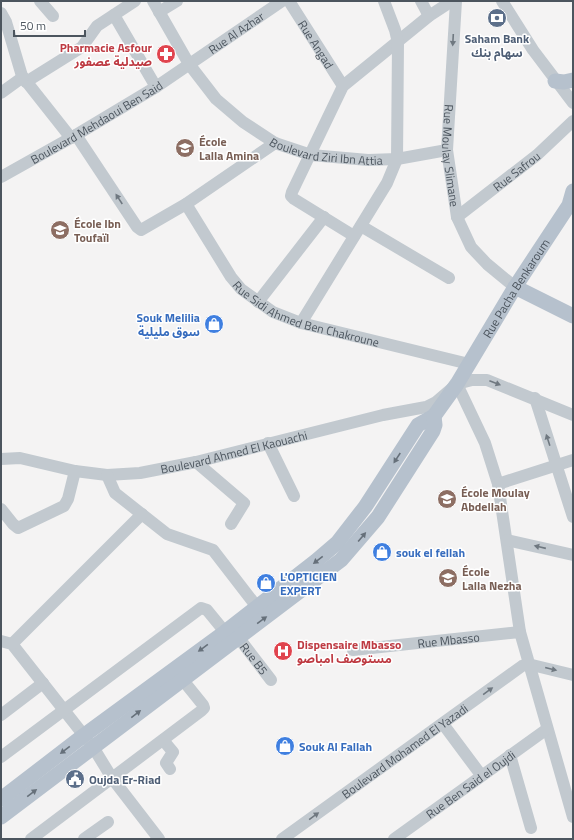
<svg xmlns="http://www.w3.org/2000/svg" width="574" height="840" viewBox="0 0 574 840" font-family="'Titillium Web','Noto Sans Arabic',sans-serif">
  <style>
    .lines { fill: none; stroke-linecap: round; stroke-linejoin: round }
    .minor { stroke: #c2c9cf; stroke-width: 12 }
    .major { stroke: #b6c1cd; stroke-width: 15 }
    .oneway { fill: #6f7880 }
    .oneway2 { fill: #66707a }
    .labels { text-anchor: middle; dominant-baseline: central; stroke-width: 3; stroke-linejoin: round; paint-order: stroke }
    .street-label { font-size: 12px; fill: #4c555e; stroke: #fff }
    .service-label { font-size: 12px; font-weight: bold; fill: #4e5e75; stroke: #fff }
    .health-label { font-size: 12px; font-weight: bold; fill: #be3a42; stroke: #fff; text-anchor: end }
    .education-label { font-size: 12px; font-weight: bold; fill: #785e54; stroke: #fff; text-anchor: start }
    .shop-label { font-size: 12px; font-weight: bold; fill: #366cbe; stroke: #fff; text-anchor: start }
  </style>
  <rect width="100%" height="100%" fill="#f4f3f3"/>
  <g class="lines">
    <g class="minor">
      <path d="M40 1 53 16"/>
      <path id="s1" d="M153 1 189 64 216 99 243 122 275 143 311 155 368 160 397 159 447 150"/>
      <path id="s2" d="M289 1 343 86"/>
      <path d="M421 1 429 16"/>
      <path id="s3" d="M456 1 447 150 457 217 471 247 487 264 515 287"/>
      <path d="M502 1 533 50 573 103"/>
      <path d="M159 12 177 1"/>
      <path d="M1 13 6 22 22 76 71 138"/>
      <path d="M114 15 156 87"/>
      <path d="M26 82 82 47 97 26 135 1"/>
      <path d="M1 93 23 77"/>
      <path d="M76 135 137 227 141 230 186 204 275 143"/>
      <path id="s4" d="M1 177 76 135 156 87 282 1"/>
      <path id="s5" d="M186 204 231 277 241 289 273 312 301 323 469 364"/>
      <path id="s6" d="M457 217 537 155 573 121"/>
      <path d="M361 226 449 278"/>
      <path d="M354 236 294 199 291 196 292 192 343 86 429 16 452 1"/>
      <path d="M258 302 324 217"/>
      <path d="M301 323 387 183 397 159 398 43 395 30 384 1"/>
      <path d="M457 384 485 443 498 484 520 632 573 817"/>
      <path d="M535 398 573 517"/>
      <path d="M268 443 294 496"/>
      <path id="s7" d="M1 459 20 458 75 471 107 475 140 473 196 462 383 415 426 407 436 402 457 384 472 380H487L573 415"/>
      <path d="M196 462 244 503 231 524"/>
      <path d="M107 475 115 493 167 534 213 550 257 607"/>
      <path d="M498 484 573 460"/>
      <path d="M1 509 13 524 18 528 64 506 68 499 75 471"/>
      <path d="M507 540 573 555"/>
      <path id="s8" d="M238 637 271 680"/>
      <path d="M1 641 12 644 93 747 112 778 159 839"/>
      <path d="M12 644 142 514"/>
      <path id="s9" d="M353 650 520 632"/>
      <path d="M1 715 43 683"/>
      <path d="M443 724 481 775"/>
      <path d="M163 740 173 752 166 763 170 769"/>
      <path d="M510 755 531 828"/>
      <path d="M1 757 201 608 207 610 225 632"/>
      <path d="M31 839 201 711 204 708 203 705 182 679"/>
      <path d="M84 839 108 822"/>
      <path id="s10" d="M282 839 522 666 528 664 573 675"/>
      <path id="s11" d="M394 839 547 729"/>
    </g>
    <g class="major">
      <path d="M555 81 564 82 573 80"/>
      <path d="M515 287 573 316"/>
      <path id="s12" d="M1 799 83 736 225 632 316 561 337 543 365 507 418 425 434 416 457 384 515 287 569 205 573 191"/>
      <path d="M1 817 341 560 378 517 433 431 435 425 434 416"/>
    </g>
  </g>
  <defs><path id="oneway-solid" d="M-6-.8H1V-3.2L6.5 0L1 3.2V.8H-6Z"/></defs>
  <g class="oneway">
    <use href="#oneway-solid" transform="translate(453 40) rotate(93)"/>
    <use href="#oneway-solid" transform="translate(119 199) rotate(-123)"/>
    <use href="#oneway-solid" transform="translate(495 383) rotate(21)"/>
    <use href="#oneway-solid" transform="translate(548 440) rotate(-108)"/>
    <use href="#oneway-solid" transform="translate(540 547) rotate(-167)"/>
    <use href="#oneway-solid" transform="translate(551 669) rotate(14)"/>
    <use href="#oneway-solid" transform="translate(488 691) rotate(-36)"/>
    <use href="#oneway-solid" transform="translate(314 816) rotate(-36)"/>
  </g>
  <g class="oneway2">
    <use href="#oneway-solid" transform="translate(397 458) rotate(123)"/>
    <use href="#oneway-solid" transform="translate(362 537) rotate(-50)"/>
    <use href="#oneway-solid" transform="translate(318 560) rotate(142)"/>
    <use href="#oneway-solid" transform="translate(262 620) rotate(-36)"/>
    <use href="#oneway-solid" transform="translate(203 648) rotate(144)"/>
    <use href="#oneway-solid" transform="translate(136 714) rotate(-38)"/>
    <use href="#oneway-solid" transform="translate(65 750) rotate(143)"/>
    <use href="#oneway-solid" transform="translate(32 793) rotate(-37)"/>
  </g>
  <defs>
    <symbol id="bank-disc" viewBox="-11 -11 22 22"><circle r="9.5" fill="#5c6f8a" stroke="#fff"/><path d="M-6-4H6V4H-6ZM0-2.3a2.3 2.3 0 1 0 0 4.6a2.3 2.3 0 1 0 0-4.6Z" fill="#fff"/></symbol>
    <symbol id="pharmacy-disc" viewBox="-11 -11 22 22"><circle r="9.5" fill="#e0444e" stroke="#fff"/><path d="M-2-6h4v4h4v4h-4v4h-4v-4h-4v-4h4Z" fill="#fff"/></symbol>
    <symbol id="school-disc" viewBox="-11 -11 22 22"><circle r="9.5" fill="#8d6e63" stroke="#fff"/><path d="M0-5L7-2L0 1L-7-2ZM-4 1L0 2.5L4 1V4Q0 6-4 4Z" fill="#fff"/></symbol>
    <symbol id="shop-disc" viewBox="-11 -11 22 22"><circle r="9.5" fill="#3f7fe0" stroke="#fff"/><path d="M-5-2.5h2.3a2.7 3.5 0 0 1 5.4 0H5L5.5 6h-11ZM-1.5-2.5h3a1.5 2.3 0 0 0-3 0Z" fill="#fff"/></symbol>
    <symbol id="hospital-disc" viewBox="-11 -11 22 22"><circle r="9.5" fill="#e0444e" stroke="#fff"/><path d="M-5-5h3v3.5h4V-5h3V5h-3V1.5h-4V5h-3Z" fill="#fff"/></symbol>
    <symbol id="civic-disc" viewBox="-11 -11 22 22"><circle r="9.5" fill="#5c6f8a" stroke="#fff"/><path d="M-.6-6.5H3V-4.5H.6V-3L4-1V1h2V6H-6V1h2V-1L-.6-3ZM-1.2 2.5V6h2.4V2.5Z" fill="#fff"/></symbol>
  </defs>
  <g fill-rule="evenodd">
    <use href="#bank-disc" x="486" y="7" width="22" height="22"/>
    <use href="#pharmacy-disc" x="155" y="43" width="22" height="22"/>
    <use href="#school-disc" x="174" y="137" width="22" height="22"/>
    <use href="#school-disc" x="49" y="219" width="22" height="22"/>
    <use href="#shop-disc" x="203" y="313" width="22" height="22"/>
    <use href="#school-disc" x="436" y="488" width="22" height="22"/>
    <use href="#shop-disc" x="371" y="541" width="22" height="22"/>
    <use href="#school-disc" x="437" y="567" width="22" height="22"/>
    <use href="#shop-disc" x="255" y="572" width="22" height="22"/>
    <use href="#hospital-disc" x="272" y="640" width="22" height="22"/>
    <use href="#shop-disc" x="274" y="735" width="22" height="22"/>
    <use href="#civic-disc" x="64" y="768" width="22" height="22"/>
  </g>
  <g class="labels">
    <g class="street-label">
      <text stroke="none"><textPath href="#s4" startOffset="276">Rue Al Azhar</textPath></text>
      <text stroke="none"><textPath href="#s2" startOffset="51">Rue Angad</textPath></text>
      <text stroke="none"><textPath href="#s4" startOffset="110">Boulevard Mehdaoui Ben Said</textPath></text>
      <text stroke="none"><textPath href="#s1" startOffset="243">Boulevard Ziri Ibn Attia</textPath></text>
      <text stroke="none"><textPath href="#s3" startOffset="155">Rue Moulay Slimane</textPath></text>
      <text stroke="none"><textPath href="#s6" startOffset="75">Rue Safrou</textPath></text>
      <text stroke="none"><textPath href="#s12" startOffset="736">Rue Pacha Benkaroum</textPath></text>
      <text stroke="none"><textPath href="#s5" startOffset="172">Rue Sidi Ahmed Ben Chakroune</textPath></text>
      <text stroke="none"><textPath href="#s7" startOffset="237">Boulevard Ahmed El Kaouachi</textPath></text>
      <text stroke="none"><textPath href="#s9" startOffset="96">Rue Mbasso</textPath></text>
      <text stroke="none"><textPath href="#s8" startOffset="27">Rue B5</textPath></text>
      <text stroke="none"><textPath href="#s10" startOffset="151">Boulevard Mohamed El Yazadi</textPath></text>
      <text stroke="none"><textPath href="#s11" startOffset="94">Rue Ben Said el Oujdi</textPath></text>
    </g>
    <g class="service-label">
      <text x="497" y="38">Saham Bank<tspan x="497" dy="14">سهام بنك</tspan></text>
      <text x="89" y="779" text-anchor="start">Oujda Er-Riad</text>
    </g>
    <g class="health-label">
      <text x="152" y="47">Pharmacie Asfour<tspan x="152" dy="14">صيدلية عصفور</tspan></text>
      <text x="297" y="644" text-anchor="start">Dispensaire Mbasso<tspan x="297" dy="14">مستوصف امباصو</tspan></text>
    </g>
    <g class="education-label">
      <text x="199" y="141">École<tspan x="199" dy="14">Lalla Amina</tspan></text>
      <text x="74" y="223">École Ibn<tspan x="74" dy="14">Toufaïl</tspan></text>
      <text x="461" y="492">École Moulay<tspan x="461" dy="14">Abdellah</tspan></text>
      <text x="462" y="571">École<tspan x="462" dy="14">Lalla Nezha</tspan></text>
    </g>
    <g class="shop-label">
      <text x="200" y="317" text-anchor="end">Souk Melilia<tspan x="200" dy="14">سوق مليلية</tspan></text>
      <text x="396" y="552">souk el fellah</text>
      <text x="280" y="576">L'OPTICIEN<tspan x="280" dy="14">EXPERT</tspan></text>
      <text x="299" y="746">Souk Al Fallah</text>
    </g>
  </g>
  <rect width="574" height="840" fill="none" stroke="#4c555e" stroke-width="4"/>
  <path d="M14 30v6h71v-6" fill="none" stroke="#4c555e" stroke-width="2"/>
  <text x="20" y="30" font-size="12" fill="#4c555e" stroke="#ffffff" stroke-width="3" paint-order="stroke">50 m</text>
</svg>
